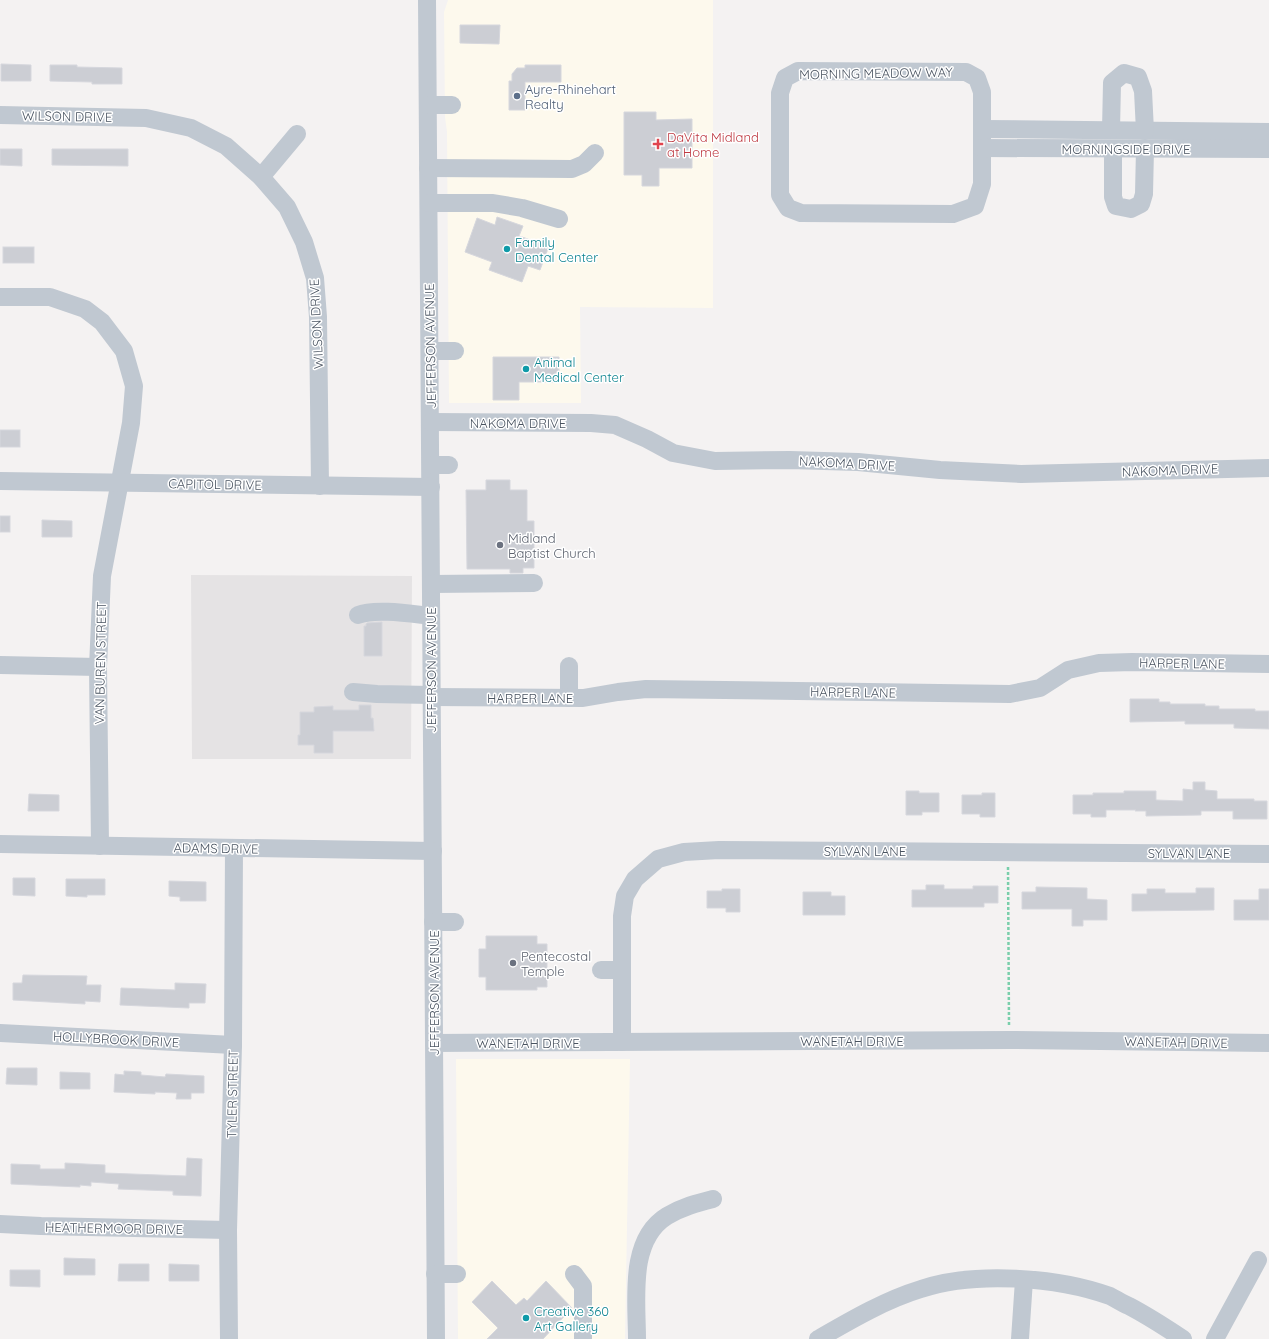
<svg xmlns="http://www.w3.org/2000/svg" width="1269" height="1339" viewBox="0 0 1269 1339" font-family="Quicksand,sans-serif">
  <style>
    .commercial { fill: #fdf9ed }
    .education { fill: #e5e3e4 }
    .building { fill: #ccced4; stroke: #d6d7dd }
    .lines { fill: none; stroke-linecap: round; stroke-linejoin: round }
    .path { stroke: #79cfab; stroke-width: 2.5; stroke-dasharray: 3 2; stroke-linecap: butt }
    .minor { stroke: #c0c8d1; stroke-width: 18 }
    .service-dot { fill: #5c6f8a; stroke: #fff; stroke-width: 1.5 }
    .health-dot { fill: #e0444e; stroke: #fff; stroke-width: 1.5 }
    .culture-dot { fill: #0f9aa8; stroke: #fff; stroke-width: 1.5 }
    .worship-dot { fill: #6b7280; stroke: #fff; stroke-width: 1.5 }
    .labels { text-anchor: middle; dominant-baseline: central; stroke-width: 3; stroke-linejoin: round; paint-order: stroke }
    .street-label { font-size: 13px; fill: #495360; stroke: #fff }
    .service-label { font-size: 13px; fill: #4e5e75; stroke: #fff; text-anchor: start }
    .health-label { font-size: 13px; fill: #be3a42; stroke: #fff; text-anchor: start }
    .culture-label { font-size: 13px; fill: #0d838f; stroke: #fff; text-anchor: start }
    .worship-label { font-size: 13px; fill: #5b616d; stroke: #fff; text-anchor: start }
  </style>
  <rect width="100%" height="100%" fill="#f4f2f2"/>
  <g class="commercial">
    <path d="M448 0H713V308L580 307 581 403H449L447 132 445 117 444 12Z"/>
    <path d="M456 1059H630L625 1339H458Z"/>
  </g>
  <path class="education" d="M191 575 412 576 411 759H192Z"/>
  <g class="building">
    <path d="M460 25H500L499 44 460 43Z"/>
    <path d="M1 64 31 65V81H1Z"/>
    <path d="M50 65H77V67L122 68V84H92V82L50 81Z"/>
    <path d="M525 65H561V82H525V110H509V81H512V74L517 68H525Z"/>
    <path d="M624 112H656V120L692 119V168H659V186H642V175H624Z"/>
    <path d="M0 149H22V166L0 165Z"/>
    <path d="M52 149H128V166L52 165Z"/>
    <path d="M497 217 523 226 519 236 549 246 540 270 528 266 522 282 489 270 492 262 465 252 477 218 495 225Z"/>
    <rect x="3" y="247" width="31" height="16"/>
    <path d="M493 357H559V382H519V400H493Z"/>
    <rect x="0" y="430" width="20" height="17"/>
    <path d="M486 480H510V490H527V521H534V568H523V573H510V569H467L466 490H486Z"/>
    <rect x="0" y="516" width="10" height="16"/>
    <path d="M42 520 72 521V537H42Z"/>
    <path d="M382 622V656H364V626H366V624L367 623Z"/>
    <path d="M1130 699H1159V702H1170V704H1205V706H1219V709H1255V711H1269V729L1234 728V724H1185V721L1130 722Z"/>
    <path d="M359 705H371V718H373L374 731H333V753H314V745H298V735H300V712H314V707L333 706V710H359Z"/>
    <path d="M1193 782H1205V790L1217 791V799H1254V801H1267V819H1233V811H1201V815L1146 816V811H1135L1136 810H1106V817H1091V814H1073V795H1093V793H1124V791H1156V800L1183 801V789L1193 790Z"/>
    <path d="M906 791H919V793H939V812H922V815H906Z"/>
    <path d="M982 793H995V817H980V814H962V795H982Z"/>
    <path d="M29 794 59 795V811H28Z"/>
    <path d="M13 878H35V896L13 895Z"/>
    <path d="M66 879H105V895H87V897L66 896Z"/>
    <path d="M169 881 206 882V901H180V897L169 896Z"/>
    <path d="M926 885H944V889H973V886H998V903H984V907H912V890H926Z"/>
    <path d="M1036 887 1087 888V899L1107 900V920H1083V926H1072V909H1022V892H1036Z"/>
    <path d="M1196 888H1214V910L1132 911V894H1147V889H1165V893H1196Z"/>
    <path d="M722 889H740V912H726V908H707V891H722Z"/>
    <path d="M1259 889H1269V920H1234V900H1259Z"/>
    <path d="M803 892H831V896H845V915H803Z"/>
    <path d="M486 936H537V944H547V987H537V990H486V977H479V949H486Z"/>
    <path d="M23 975 87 976 86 985H101L100 1002 85 1001V1004L13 1000V983H22Z"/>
    <path d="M175 983 206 984 205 1003H189V1008L120 1005 121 988 175 990Z"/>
    <path d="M7 1068H37V1085L6 1084Z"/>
    <path d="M124 1071 141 1072V1075L165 1077 166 1074 204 1076V1093H191V1099H176L177 1093 155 1092V1094L114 1092 115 1074 124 1075Z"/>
    <path d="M60 1072 90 1073V1089H60Z"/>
    <path d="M187 1158 202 1159 201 1196 173 1195V1191L118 1189 119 1184 91 1182V1186L80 1185V1187L11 1184V1164L40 1165V1169H65V1163L105 1165V1173L186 1176Z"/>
    <path d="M64 1258 95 1259V1275H64Z"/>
    <path d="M119 1264H149V1281H118Z"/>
    <path d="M169 1264 199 1265V1281H169Z"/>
    <path d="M10 1270H40V1287L10 1286Z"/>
    <path d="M492 1281 516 1305 524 1298 527 1301 546 1281 572 1308 543 1339H487L498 1328 472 1302Z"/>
  </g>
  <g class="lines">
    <path class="path" d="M1008 867 1009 1026"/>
    <g class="minor">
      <path d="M427 0 436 1339"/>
      <path d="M798 71 966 72 977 78 982 92V184L975 206 953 214 801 213 788 208 780 195V93L785 78Z"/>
      <path d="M428 105H452"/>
      <path d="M0 115 146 118 191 128 226 146 261 177 287 207 304 242 315 278 318 317 320 486"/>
      <path d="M983 129 1269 132"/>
      <path d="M1111 130 1112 83 1124 73 1138 77 1143 91 1145 131"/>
      <path d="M982 148 1269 149"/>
      <path d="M1113 149V197L1116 206 1131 209 1141 204 1144 194 1145 149"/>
      <path d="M428 168 572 169 584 164 595 153"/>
      <path d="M261 177 297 134"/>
      <path d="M429 203H493L522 208 559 219"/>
      <path d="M0 297H50L85 309 102 322 124 351 134 386 131 423 102 576 98 667 100 846"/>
      <path d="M430 351H455"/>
      <path d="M431 422 591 423 615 425 647 439 673 453 715 461 790 460 858 462 940 470 1021 474 1269 468"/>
      <path d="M431 465H449"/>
      <path d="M0 481 431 487"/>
      <path d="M431 584 534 583"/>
      <path d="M358 615C375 608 412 614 431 616"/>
      <path d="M0 665 98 667"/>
      <path d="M569 666V698"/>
      <path d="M353 692 377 694 431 695"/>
      <path d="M431 697 583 698 618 692 646 689 1010 694 1040 688 1068 670 1099 663 1132 662 1269 664"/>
      <path d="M0 844 433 851"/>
      <path d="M433 922H455"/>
      <path d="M601 970H622"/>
      <path d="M0 1033 233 1045"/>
      <path d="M622 1042V916L625 896 635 879 658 859 684 852 719 850 1269 854"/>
      <path d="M434 1043 1009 1040 1269 1043"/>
      <path d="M0 1224 41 1226 228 1230"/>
      <path d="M435 1274H457"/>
      <path d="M574 1274 583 1286V1339"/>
      <path d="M229 1339 228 1230 233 1045 234 848"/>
      <path d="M637 1339C637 1300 628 1240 667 1216 682 1207 697 1203 713 1199"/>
      <path d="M818 1339C851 1320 885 1300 921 1289 975 1271 1057 1277 1110 1296 1116 1299 1122 1303 1129 1306 1148 1316 1165 1327 1183 1339"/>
      <path d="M1020 1339 1024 1280"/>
      <path d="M1215 1339 1258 1260"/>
    </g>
  </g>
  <circle class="service-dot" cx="517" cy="96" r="4"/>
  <path class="health-dot" d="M656 138h4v4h4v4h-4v4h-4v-4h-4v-4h4z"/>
  <g class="culture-dot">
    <circle cx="507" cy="249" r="4"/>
    <circle cx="526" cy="369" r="4"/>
    <circle cx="526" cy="1318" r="4"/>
  </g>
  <g class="worship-dot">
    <circle cx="500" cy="545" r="4"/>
    <circle cx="513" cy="963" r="4"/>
  </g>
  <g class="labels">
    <g class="street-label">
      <text transform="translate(876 73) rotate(-1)">MORNING MEADOW WAY</text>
      <text transform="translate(67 116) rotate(1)">WILSON DRIVE</text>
      <text x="1126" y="149">MORNINGSIDE DRIVE</text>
      <text transform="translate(316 324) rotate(-93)">WILSON DRIVE</text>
      <text transform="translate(430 346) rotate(-91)">JEFFERSON AVENUE</text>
      <text x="518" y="423">NAKOMA DRIVE</text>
      <text transform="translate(847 463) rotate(3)">NAKOMA DRIVE</text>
      <text transform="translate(1170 470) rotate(-2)">NAKOMA DRIVE</text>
      <text transform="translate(215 484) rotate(1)">CAPITOL DRIVE</text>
      <text transform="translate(100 663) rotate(-89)">VAN BUREN STREET</text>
      <text transform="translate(1182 663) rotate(1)">HARPER LANE</text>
      <text transform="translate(431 670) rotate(-90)">JEFFERSON AVENUE</text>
      <text transform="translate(853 692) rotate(1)">HARPER LANE</text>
      <text x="530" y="698">HARPER LANE</text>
      <text transform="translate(216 848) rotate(1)">ADAMS DRIVE</text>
      <text x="865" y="851">SYLVAN LANE</text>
      <text x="1189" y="853">SYLVAN LANE</text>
      <text transform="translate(434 993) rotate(-90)">JEFFERSON AVENUE</text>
      <text transform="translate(116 1039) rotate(3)">HOLLYBROOK DRIVE</text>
      <text x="852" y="1041">WANETAH DRIVE</text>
      <text transform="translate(1176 1042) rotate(1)">WANETAH DRIVE</text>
      <text x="528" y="1043">WANETAH DRIVE</text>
      <text transform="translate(232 1094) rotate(-89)">TYLER STREET</text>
      <text transform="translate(114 1228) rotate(1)">HEATHERMOOR DRIVE</text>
    </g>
    <g class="service-label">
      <text x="525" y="89">Ayre-Rhinehart<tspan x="525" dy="15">Realty</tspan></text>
    </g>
    <g class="health-label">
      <text x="667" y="137">DaVita Midland<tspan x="667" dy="15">at Home</tspan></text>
    </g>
    <g class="culture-label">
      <text x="515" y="242">Family<tspan x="515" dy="15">Dental Center</tspan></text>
      <text x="534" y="362">Animal<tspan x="534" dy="15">Medical Center</tspan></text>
      <text x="534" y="1311">Creative 360<tspan x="534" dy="15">Art Gallery</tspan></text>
    </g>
    <g class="worship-label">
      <text x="508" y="538">Midland<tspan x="508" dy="15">Baptist Church</tspan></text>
      <text x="521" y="956">Pentecostal<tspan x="521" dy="15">Temple</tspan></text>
    </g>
  </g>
</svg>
